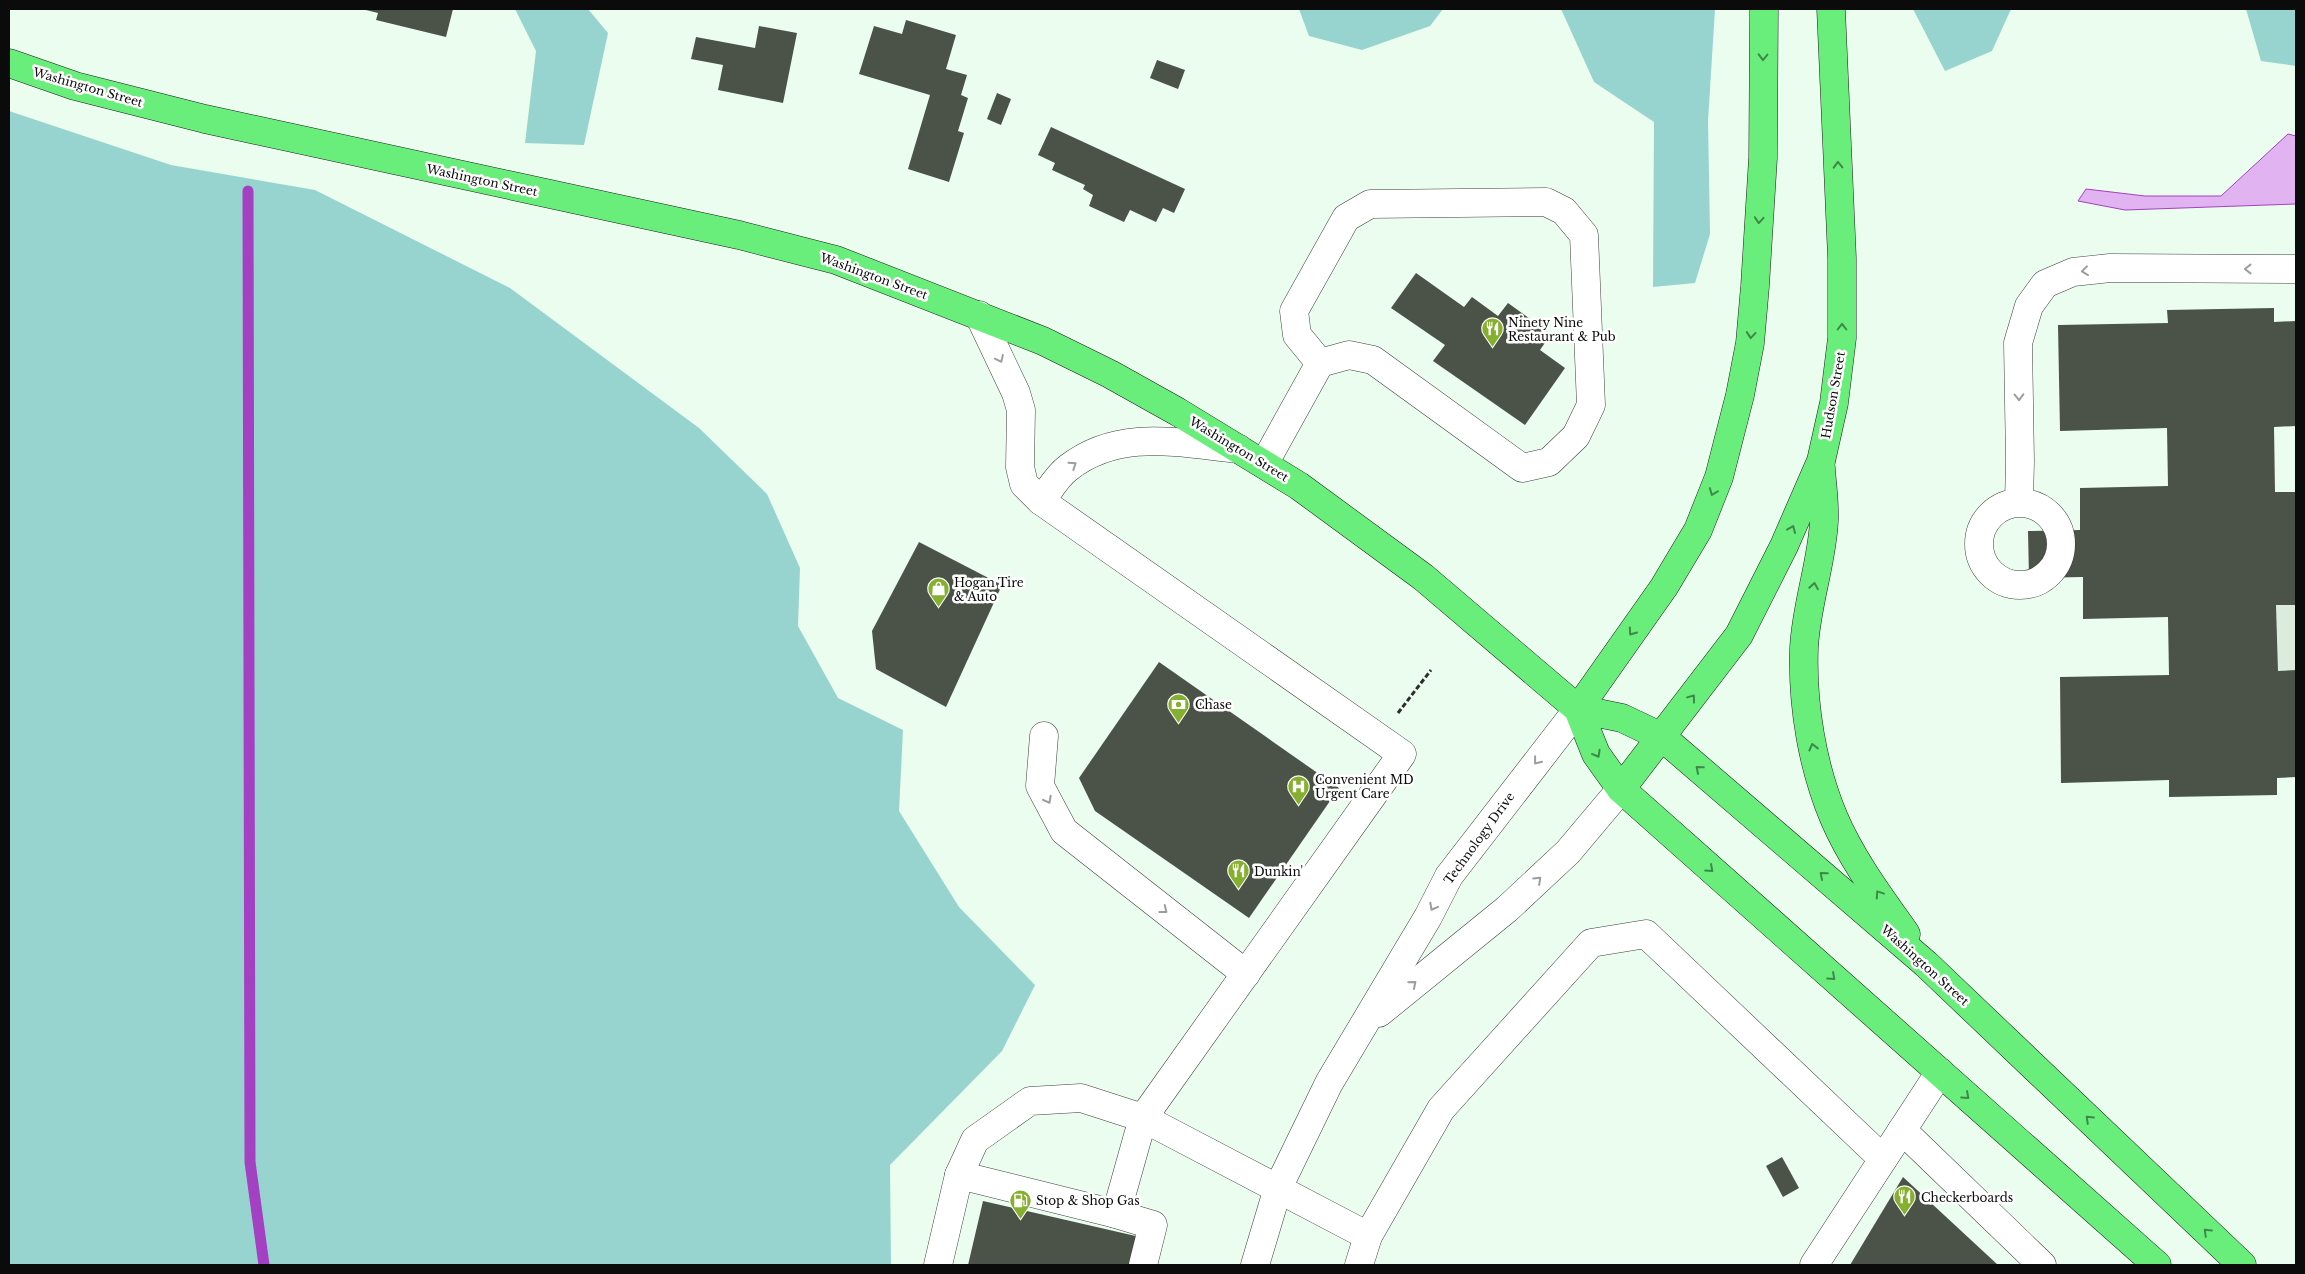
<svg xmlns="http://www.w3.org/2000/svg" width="2305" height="1274" viewBox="0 0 2305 1274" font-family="'Libre Baskerville',serif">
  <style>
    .forest { fill: #98d4cf }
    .plaza { fill: #dbecdd }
    .water { fill: #e1b3f1; stroke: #a440c2 }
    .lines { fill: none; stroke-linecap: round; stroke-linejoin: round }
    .stream { stroke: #a440c2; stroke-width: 11 }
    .building { fill: #4b5348 }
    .minor-casing { stroke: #3e3e3e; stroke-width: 29 }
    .major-casing { stroke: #1c1c1c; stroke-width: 29 }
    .path { stroke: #2d2d2d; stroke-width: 3; stroke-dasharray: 5 2.5; stroke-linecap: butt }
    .minor { stroke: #fff; stroke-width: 28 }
    .major { stroke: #6aee7b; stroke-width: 28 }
    .oneway { stroke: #3f8849 }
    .oneway2 { stroke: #9d9d9d }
    .labels { text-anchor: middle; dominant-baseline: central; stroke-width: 5; stroke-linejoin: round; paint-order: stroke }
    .street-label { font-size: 12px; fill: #0b0b0b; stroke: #fff }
    .poi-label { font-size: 12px; fill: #0b0b0b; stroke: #fff; text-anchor: start }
  </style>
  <rect width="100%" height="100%" fill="#eafdee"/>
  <g class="forest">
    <path d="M515 9H588L608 33 584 145 525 143 536 51Z"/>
    <path d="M1299 9H1443L1430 26 1362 50 1309 36Z"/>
    <path d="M1561 9H1715L1708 121 1710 234 1695 283 1653 287 1654 122 1594 82Z"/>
    <path d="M1913 9H2011L1992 51 1945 71Z"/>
    <path d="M2246 9H2296V66L2261 61Z"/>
    <path d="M9 111 171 165 315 190 510 288 699 428 767 494 800 568 798 626 838 698 903 730 899 811 959 907 1035 985 1002 1051 890 1165 891 1265H9Z"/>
  </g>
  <path class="plaza" d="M2276 605H2296V670L2278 671Z"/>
  <path class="water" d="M2288 134 2296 136V204L2125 210 2078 201 2086 189 2145 196H2221Z"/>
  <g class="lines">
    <path class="stream" d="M248 191 250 1162 264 1265"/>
  </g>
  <g class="building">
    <path d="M362 9H453L446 37 376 20 378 13Z"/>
    <path d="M906 20 956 35 946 69 967 75 961 95 968 98 958 131 964 133 949 182 908 169 930 95 859 74 874 26 902 34Z"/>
    <path d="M759 26 797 33 783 103 718 90 723 65 691 59 696 37 755 48Z"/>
    <path d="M1157 60 1185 70 1178 89 1150 78Z"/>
    <path d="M997 93 1011 99 1001 125 987 119Z"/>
    <path d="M1051 127 1185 189 1174 213 1163 208 1156 222 1130 210 1124 222 1089 206 1093 195 1083 189 1085 185 1052 170 1055 163 1038 155Z"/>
    <path d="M1416 273 1464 307 1472 297 1498 316 1508 303 1551 334 1540 350 1565 368 1525 425 1433 361 1445 345 1391 308Z"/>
    <path d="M2274 308V322L2296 321V426L2274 427 2275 492H2296V605H2276L2278 671 2296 670V777L2277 778V795L2169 797V780L2061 783 2060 677 2169 675 2168 617 2083 619V577L2029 578 2028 531 2080 530V488L2168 486 2167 428 2060 431 2058 325 2168 323 2167 310Z"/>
    <path d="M919 542 1002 585 946 707 876 669 872 631Z"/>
    <path d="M1159 662 1339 788 1249 918 1095 811 1079 778Z"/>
    <path d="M1782 1157 1799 1188 1783 1197 1766 1166Z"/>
    <path d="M1903 1177 1998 1265H1850Z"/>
    <path d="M983 1201 1140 1237 1134 1265H968Z"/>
  </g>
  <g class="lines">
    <defs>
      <g id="minor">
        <path d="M979 315 1016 393 1021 410 1020 467 1024 484 1041 501 1402 754 1143 1118 1368 1236"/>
        <path d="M1264 464 1320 363 1297 335 1294 311 1346 218 1370 204 1546 202 1564 211 1584 235 1591 405 1576 436 1549 462 1522 468 1373 360 1349 355 1320 363"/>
        <path d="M1041 501C1049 491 1057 476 1068 468 1119 428 1179 443 1239 449"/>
        <path d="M2019 502 2020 461 2018 343 2029 306 2045 284 2073 272 2110 268 2296 269"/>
        <circle cx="2020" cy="544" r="41"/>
        <path d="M1044 736 1040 786 1064 831 1246 974"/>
        <path d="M1379 1013 1507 909 1568 852 1621 789"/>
        <path d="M1081 1098 1143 1118 1116 1214 959 1175 975 1140 1030 1101Z"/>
        <path d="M1902 1130 2042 1265"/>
        <path d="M1116 1214 1153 1225 1143 1265"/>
        <path d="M938 1265 959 1175"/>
        <path d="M1255 1265 1278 1188 1329 1083 1428 917 1449 876 1578 709"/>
        <path d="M1359 1265 1368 1236 1441 1109 1591 943 1646 934 1883 1159"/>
        <path d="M1814 1265 1940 1072"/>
      </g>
      <g id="major">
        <path d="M9 63 75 86 205 119 739 235 836 260 1043 341 1110 374 1178 412 1299 486 1423 577 1578 709 1596 754 1621 789 2157 1265"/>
        <path d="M1821 468C1822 485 1825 503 1824 521 1822 563 1806 605 1804 648 1802 704 1812 766 1834 818 1852 860 1880 897 1906 934"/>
        <path d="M1578 709 1622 718 1662 737 1926 964 2242 1265"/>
        <path d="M1578 709 1664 587 1698 530 1719 477 1740 395 1750 343 1755 286 1763 158 1764 9"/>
        <path d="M1621 789 1739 635 1784 546 1821 461 1834 403 1842 338V258L1831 9"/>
      </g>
    </defs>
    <use href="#minor" class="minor-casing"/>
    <use href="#major" class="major-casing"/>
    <path class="path" d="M1398 713 1431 670"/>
    <use href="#minor" class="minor"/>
    <use href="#major" class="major"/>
  </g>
  <defs><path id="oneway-chevron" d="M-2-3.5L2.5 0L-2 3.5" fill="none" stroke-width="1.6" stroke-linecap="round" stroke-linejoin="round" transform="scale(1.25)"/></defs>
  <g class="oneway">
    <use href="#oneway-chevron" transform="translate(1763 57) rotate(91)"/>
    <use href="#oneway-chevron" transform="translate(1838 165) rotate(-92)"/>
    <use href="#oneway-chevron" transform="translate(1759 220) rotate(94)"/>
    <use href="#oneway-chevron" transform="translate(1842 327) rotate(-90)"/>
    <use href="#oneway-chevron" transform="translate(1751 335) rotate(95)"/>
    <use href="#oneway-chevron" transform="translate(1713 492) rotate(111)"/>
    <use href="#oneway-chevron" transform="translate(1792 529) rotate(-67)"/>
    <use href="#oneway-chevron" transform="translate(1814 586) rotate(-81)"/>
    <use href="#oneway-chevron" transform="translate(1632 632) rotate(125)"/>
    <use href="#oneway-chevron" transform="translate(1692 698) rotate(-53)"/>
    <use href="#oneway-chevron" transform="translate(1813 747) rotate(-104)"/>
    <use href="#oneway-chevron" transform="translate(1597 754) rotate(61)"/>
    <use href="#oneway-chevron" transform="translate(1699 769) rotate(-139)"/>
    <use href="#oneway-chevron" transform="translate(1710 869) rotate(42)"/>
    <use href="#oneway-chevron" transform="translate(1823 875) rotate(-139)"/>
    <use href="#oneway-chevron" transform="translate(1879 894) rotate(-124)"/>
    <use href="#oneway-chevron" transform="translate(1832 977) rotate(42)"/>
    <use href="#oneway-chevron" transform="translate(1966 1096) rotate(42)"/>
    <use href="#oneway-chevron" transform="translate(2089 1119) rotate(-136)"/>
    <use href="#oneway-chevron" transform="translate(2207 1232) rotate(-136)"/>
  </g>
  <g class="oneway2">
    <use href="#oneway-chevron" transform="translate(2248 269) rotate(-180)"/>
    <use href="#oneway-chevron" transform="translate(2085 271) rotate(173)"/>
    <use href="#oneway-chevron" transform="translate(1000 359) rotate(65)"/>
    <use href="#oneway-chevron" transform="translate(2019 397) rotate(89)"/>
    <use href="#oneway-chevron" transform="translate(1073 465) rotate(-34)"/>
    <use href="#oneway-chevron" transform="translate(1537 761) rotate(128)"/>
    <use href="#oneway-chevron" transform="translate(1048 800) rotate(62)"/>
    <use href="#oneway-chevron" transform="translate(1538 880) rotate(-43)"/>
    <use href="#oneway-chevron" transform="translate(1433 907) rotate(118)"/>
    <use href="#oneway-chevron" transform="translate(1164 910) rotate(38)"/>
    <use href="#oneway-chevron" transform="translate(1413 984) rotate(-40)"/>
  </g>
  <defs>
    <symbol id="restaurant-pin" viewBox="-11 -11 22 30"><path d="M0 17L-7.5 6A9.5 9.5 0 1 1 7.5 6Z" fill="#85af2e" stroke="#fff"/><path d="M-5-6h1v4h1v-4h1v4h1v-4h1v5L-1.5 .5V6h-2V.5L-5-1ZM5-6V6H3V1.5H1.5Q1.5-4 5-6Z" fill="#fff"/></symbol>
    <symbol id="shop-pin" viewBox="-11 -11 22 30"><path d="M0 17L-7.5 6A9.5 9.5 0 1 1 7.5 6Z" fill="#85af2e" stroke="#fff"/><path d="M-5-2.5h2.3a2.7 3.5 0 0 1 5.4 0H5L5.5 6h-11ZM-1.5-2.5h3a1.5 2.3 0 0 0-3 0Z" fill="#fff"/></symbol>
    <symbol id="bank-pin" viewBox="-11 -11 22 30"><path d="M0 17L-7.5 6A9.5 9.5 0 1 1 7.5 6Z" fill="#85af2e" stroke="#fff"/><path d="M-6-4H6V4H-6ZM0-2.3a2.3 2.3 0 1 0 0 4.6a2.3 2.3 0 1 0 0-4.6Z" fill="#fff"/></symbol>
    <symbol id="hospital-pin" viewBox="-11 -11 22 30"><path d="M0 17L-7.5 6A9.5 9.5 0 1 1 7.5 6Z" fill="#85af2e" stroke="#fff"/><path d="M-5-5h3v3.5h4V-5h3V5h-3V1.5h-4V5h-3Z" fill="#fff"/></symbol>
    <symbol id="fuel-pin" viewBox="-11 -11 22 30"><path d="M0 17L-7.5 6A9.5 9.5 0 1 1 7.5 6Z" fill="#85af2e" stroke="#fff"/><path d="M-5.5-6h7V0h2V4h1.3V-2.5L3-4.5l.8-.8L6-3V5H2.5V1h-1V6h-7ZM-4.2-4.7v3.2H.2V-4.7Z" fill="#fff"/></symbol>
  </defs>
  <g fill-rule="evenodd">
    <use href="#restaurant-pin" x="1480" y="316" width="25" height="34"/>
    <use href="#shop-pin" x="926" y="576" width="25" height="34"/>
    <use href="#bank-pin" x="1166" y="692" width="25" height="34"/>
    <use href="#hospital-pin" x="1286" y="774" width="25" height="34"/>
    <use href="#restaurant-pin" x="1226" y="858" width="25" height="34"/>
    <use href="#restaurant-pin" x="1892" y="1184" width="25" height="34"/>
    <use href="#fuel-pin" x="1008" y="1188" width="25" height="34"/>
  </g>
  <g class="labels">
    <g class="street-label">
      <text transform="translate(88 87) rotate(16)">Washington Street</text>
      <text transform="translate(482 180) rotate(12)">Washington Street</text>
      <text transform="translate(874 276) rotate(20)">Washington Street</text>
      <text transform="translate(1833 395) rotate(-80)">Hudson Street</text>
      <text transform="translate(1239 449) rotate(31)">Washington Street</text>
      <text transform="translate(1479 838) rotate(-54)">Technology Drive</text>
      <text transform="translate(1925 965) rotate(42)">Washington Street</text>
    </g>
    <g class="poi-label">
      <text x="1508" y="322">Ninety Nine<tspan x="1508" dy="14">Restaurant &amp; Pub</tspan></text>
      <text x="954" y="582">Hogan Tire<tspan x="954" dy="14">&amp; Auto</tspan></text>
      <text x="1195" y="704">Chase</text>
      <text x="1315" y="779">Convenient MD<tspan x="1315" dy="14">Urgent Care</tspan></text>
      <text x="1254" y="871">Dunkin'</text>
      <text x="1921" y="1197">Checkerboards</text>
      <text x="1036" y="1200">Stop &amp; Shop Gas</text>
    </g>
  </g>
  <rect width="2305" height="1274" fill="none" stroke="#0b0b0b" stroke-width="20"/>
</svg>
